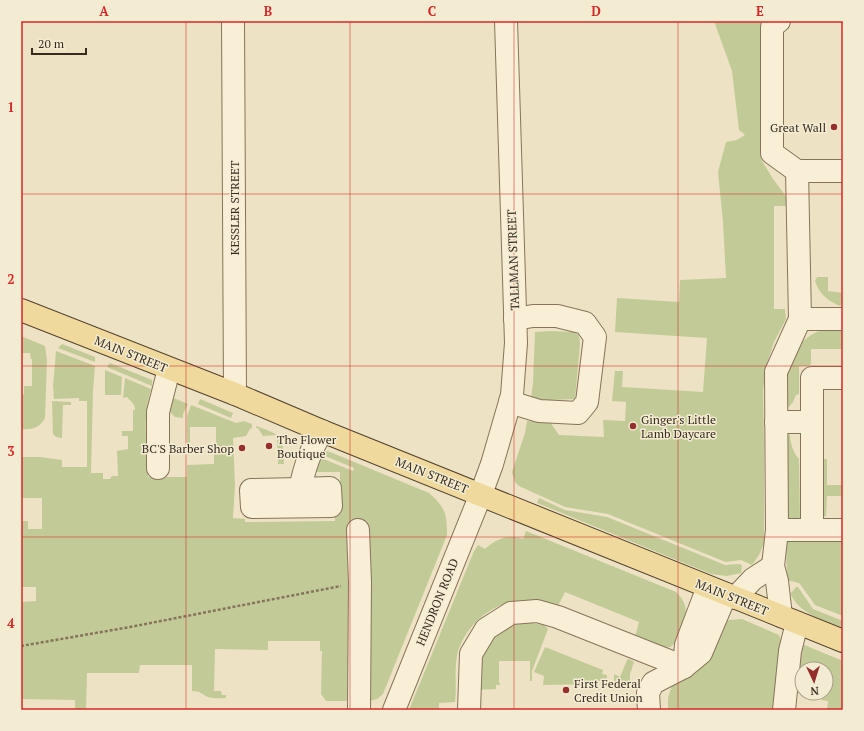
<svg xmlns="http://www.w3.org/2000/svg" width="864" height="731" viewBox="0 0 864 731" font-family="'PT Serif',serif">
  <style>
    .green { fill: #c2cb97; fill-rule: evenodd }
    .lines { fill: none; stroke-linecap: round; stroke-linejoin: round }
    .minor-casing { stroke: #86745a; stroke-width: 24 }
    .major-casing { stroke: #54422e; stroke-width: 24 }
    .path { stroke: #86745a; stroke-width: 2.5; stroke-dasharray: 3 2; stroke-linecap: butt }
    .minor { stroke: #f8efd6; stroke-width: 22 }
    .major { stroke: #efd99c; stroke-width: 22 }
    .grid { fill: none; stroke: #d62828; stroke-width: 1; stroke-opacity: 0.55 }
    .poi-dot { fill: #942f2c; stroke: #f4ecd2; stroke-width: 1.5 }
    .labels { text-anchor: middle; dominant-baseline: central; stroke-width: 3; stroke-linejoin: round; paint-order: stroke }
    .poi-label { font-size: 12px; fill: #372b1e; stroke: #f4ecd2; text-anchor: start }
    .street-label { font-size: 12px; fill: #372b1e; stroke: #f4ecd2 }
    .neatline { fill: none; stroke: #d62828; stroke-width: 1.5 }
    .grid-label { font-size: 13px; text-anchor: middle; font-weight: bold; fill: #d62828 }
  </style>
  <rect width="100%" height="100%" fill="#ede2c3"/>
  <g class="green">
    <path d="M714 21H760V154L762 161 773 179 785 195 787 198V206H774V309H785L786 319 774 342 766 366 763 391 764 443V543L759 555 752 565 741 560 726 562 723 561 608 514 565 507 519 486 515 482 512 472 525 433 527 421 550 422 559 435 604 437 603 420 625 421 626 402 612 401 615 371H623L622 387 703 392 707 338 615 332 617 298 679 302 680 280 726 278 723 222 718 172 726 142 737 140 745 135 739 130 732 71Z"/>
    <path d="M817 277H828V291L843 293V305L840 306C828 301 819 294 815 281Z"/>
    <path d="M823 330H843V349H811V364L809 366H799V394L796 395 793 402 788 408 786 406C786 398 784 389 785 381 788 359 800 336 823 330Z"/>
    <path d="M549 331 573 332 579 335 580 344 575 399 550 400 531 399 533 383 535 332Z"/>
    <path d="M21 336 45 346 47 361 45 418C40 428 31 430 21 429V395L24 394V386H32V359H31L30 353H21Z"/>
    <path d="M62 344 95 357V362L58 348Z"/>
    <path d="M56 351 95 366 93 390 91 473H103V479H110L112 476H118L117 451 128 449V436H122V431H133V410H135C135 403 131 402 127 397L123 398 125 378 151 389C142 417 147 448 148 477H187V465L214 464V454H216V427H190V445H187V416L191 405 236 423 244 421 252 424V428L250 429 246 436 233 438 235 485 233 518 245 519V522L335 521 334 501 340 490V472H310L316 456 353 471 354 468 318 453 325 451 330 452 429 493C445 507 447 513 447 535L383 694 377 699 369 701H326L321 694 322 651H320V641H268V650L215 649 214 691H221L222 695H226V698C220 698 214 699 208 697 201 694 201 691 192 691V665H140L139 673H87L86 710H75V700L21 699V521H28V529H42V498H21V457H40L62 460V467H87V401H79V398L54 399 53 386ZM21 587H36V601L22 602Z"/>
    <path d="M110 363 152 380V386L107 367Z"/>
    <path d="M105 370 122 377 121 395H105Z"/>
    <path d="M171 397 188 404 183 414V418L175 417 169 411Z"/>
    <path d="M200 399 233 413 231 418 198 404Z"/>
    <path d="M52 401 71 402V405H63L62 438 56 437 53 434Z"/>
    <path d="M256 426C283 436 283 435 284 464H278L277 437 276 435 263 436 258 428H256Z"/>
    <path d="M790 434C790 442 793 453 799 459L800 520 787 523 786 438Z"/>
    <path d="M820 459H827V485H843V496H827L826 516 823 517Z"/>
    <path d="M539 498 565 510 607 517 725 565 740 564 742 566 741 573 727 576 711 574 537 503Z"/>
    <path d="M526 531 676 592C680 596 684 601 685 606 688 615 681 635 675 643 673 646 668 648 664 648L635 637 639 622 565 592 558 606C547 604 537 600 525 600 494 600 463 626 457 656 454 672 457 687 455 702L439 703V710H409L474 551 478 545 485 549C496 539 508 534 523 539Z"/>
    <path d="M843 538V616L815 605 800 584C798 582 792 582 787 580L786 545 788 540Z"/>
    <path d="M796 587H798L813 609 843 621V628C824 620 801 615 791 595V593Z"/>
    <path d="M742 619 779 635 782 642 776 710H668V698L672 685 724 622 729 620Z"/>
    <path d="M526 622 544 625 548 629 532 671V681H530V661H499V683H500V685H496V689L476 690 478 661 492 637 516 623Z"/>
    <path d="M802 644 843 661V710H827L828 701 821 700 822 695 812 694 826 693V669H802V680L789 685Z"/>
    <path d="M545 647 603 670 602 674 607 675V681H594V684L543 685 544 676 534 672Z"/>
    <path d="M629 659 634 662 630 674V684H623V681H614V674L620 677 627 660Z"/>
  </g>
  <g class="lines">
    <defs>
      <g id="minor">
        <path d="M233 21 235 394"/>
        <path d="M779 21 772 27V153L797 171 800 319 776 372 777 530 773 566 777 581 781 616"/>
        <path d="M797 171H843"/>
        <path d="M800 319H843"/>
        <path d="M510 402 539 411 578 413 587 402 595 337 585 323 557 316H533L515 319"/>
        <path d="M776 422H812"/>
        <path d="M158 468V412L169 369"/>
        <path d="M300 489 251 490 252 507 331 506 330 488 300 489C305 466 310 451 322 431"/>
        <path d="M358 530 360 582 359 710"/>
        <path d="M777 530H843"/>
        <path d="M812 530V378H843"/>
        <path d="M735 598 753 579 773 566"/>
        <path d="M684 667 686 645 708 587"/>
        <path d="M394 710 481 494 492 464 512 395 516 343 506 21"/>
        <path d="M469 710 471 654 486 629 511 613 537 611 558 617 684 667"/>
        <path d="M649 710 648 693 653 683 684 667 701 653 726 594"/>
        <path d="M784 710 790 651 797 623"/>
      </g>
      <path id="major" d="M21 310 235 394 322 431 843 641"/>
    </defs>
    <use href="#minor" class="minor-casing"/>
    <use href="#major" class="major-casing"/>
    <path class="path" d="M21 646 130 627 341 586"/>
    <use href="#minor" class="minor"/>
    <use href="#major" class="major"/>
  </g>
  <path class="grid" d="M186 21V710M350 21V710M514 21V710M678 21V710M21 194H843M21 366H843M21 537H843"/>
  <g class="poi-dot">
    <circle cx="834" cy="127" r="4"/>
    <circle cx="633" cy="426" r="4"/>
    <circle cx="269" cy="446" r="4"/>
    <circle cx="242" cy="448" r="4"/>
    <circle cx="566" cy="690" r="4"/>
  </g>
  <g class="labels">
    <g class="poi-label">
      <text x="826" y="127" text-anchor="end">Great Wall</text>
      <text x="641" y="419">Ginger's Little<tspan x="641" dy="14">Lamb Daycare</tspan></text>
      <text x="277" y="439">The Flower<tspan x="277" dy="14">Boutique</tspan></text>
      <text x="234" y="448" text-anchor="end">BC'S Barber Shop</text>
      <text x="574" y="683">First Federal<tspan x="574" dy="14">Credit Union</tspan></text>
    </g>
    <g class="street-label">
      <text transform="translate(234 208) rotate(-90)">KESSLER STREET</text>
      <text transform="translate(513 260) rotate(-92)">TALLMAN STREET</text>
      <text transform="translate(131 354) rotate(22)">MAIN STREET</text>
      <text transform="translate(432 475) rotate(22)">MAIN STREET</text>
      <text transform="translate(732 597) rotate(22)">MAIN STREET</text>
      <text transform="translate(437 602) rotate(-68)">HENDRON ROAD</text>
    </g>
  </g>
  <rect width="864" height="731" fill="none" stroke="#f4ecd2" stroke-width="44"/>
  <g transform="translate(814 681) rotate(176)"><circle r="19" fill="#f4ecd2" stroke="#a89f8a"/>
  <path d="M0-3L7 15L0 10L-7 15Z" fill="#942f2c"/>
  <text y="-6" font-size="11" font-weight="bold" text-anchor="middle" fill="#372b1e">N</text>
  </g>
  <path d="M32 48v6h54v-6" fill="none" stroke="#372b1e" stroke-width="2"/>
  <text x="38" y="48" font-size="12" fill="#372b1e" stroke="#f4ecd2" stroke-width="3" paint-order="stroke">20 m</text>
  <rect x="22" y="22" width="820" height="687" class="neatline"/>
  <g class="grid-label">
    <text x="104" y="16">A</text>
    <text x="268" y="16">B</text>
    <text x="432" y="16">C</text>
    <text x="596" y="16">D</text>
    <text x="760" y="16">E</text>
    <text x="11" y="112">1</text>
    <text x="11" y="284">2</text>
    <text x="11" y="456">3</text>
    <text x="11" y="628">4</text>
  </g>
</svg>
